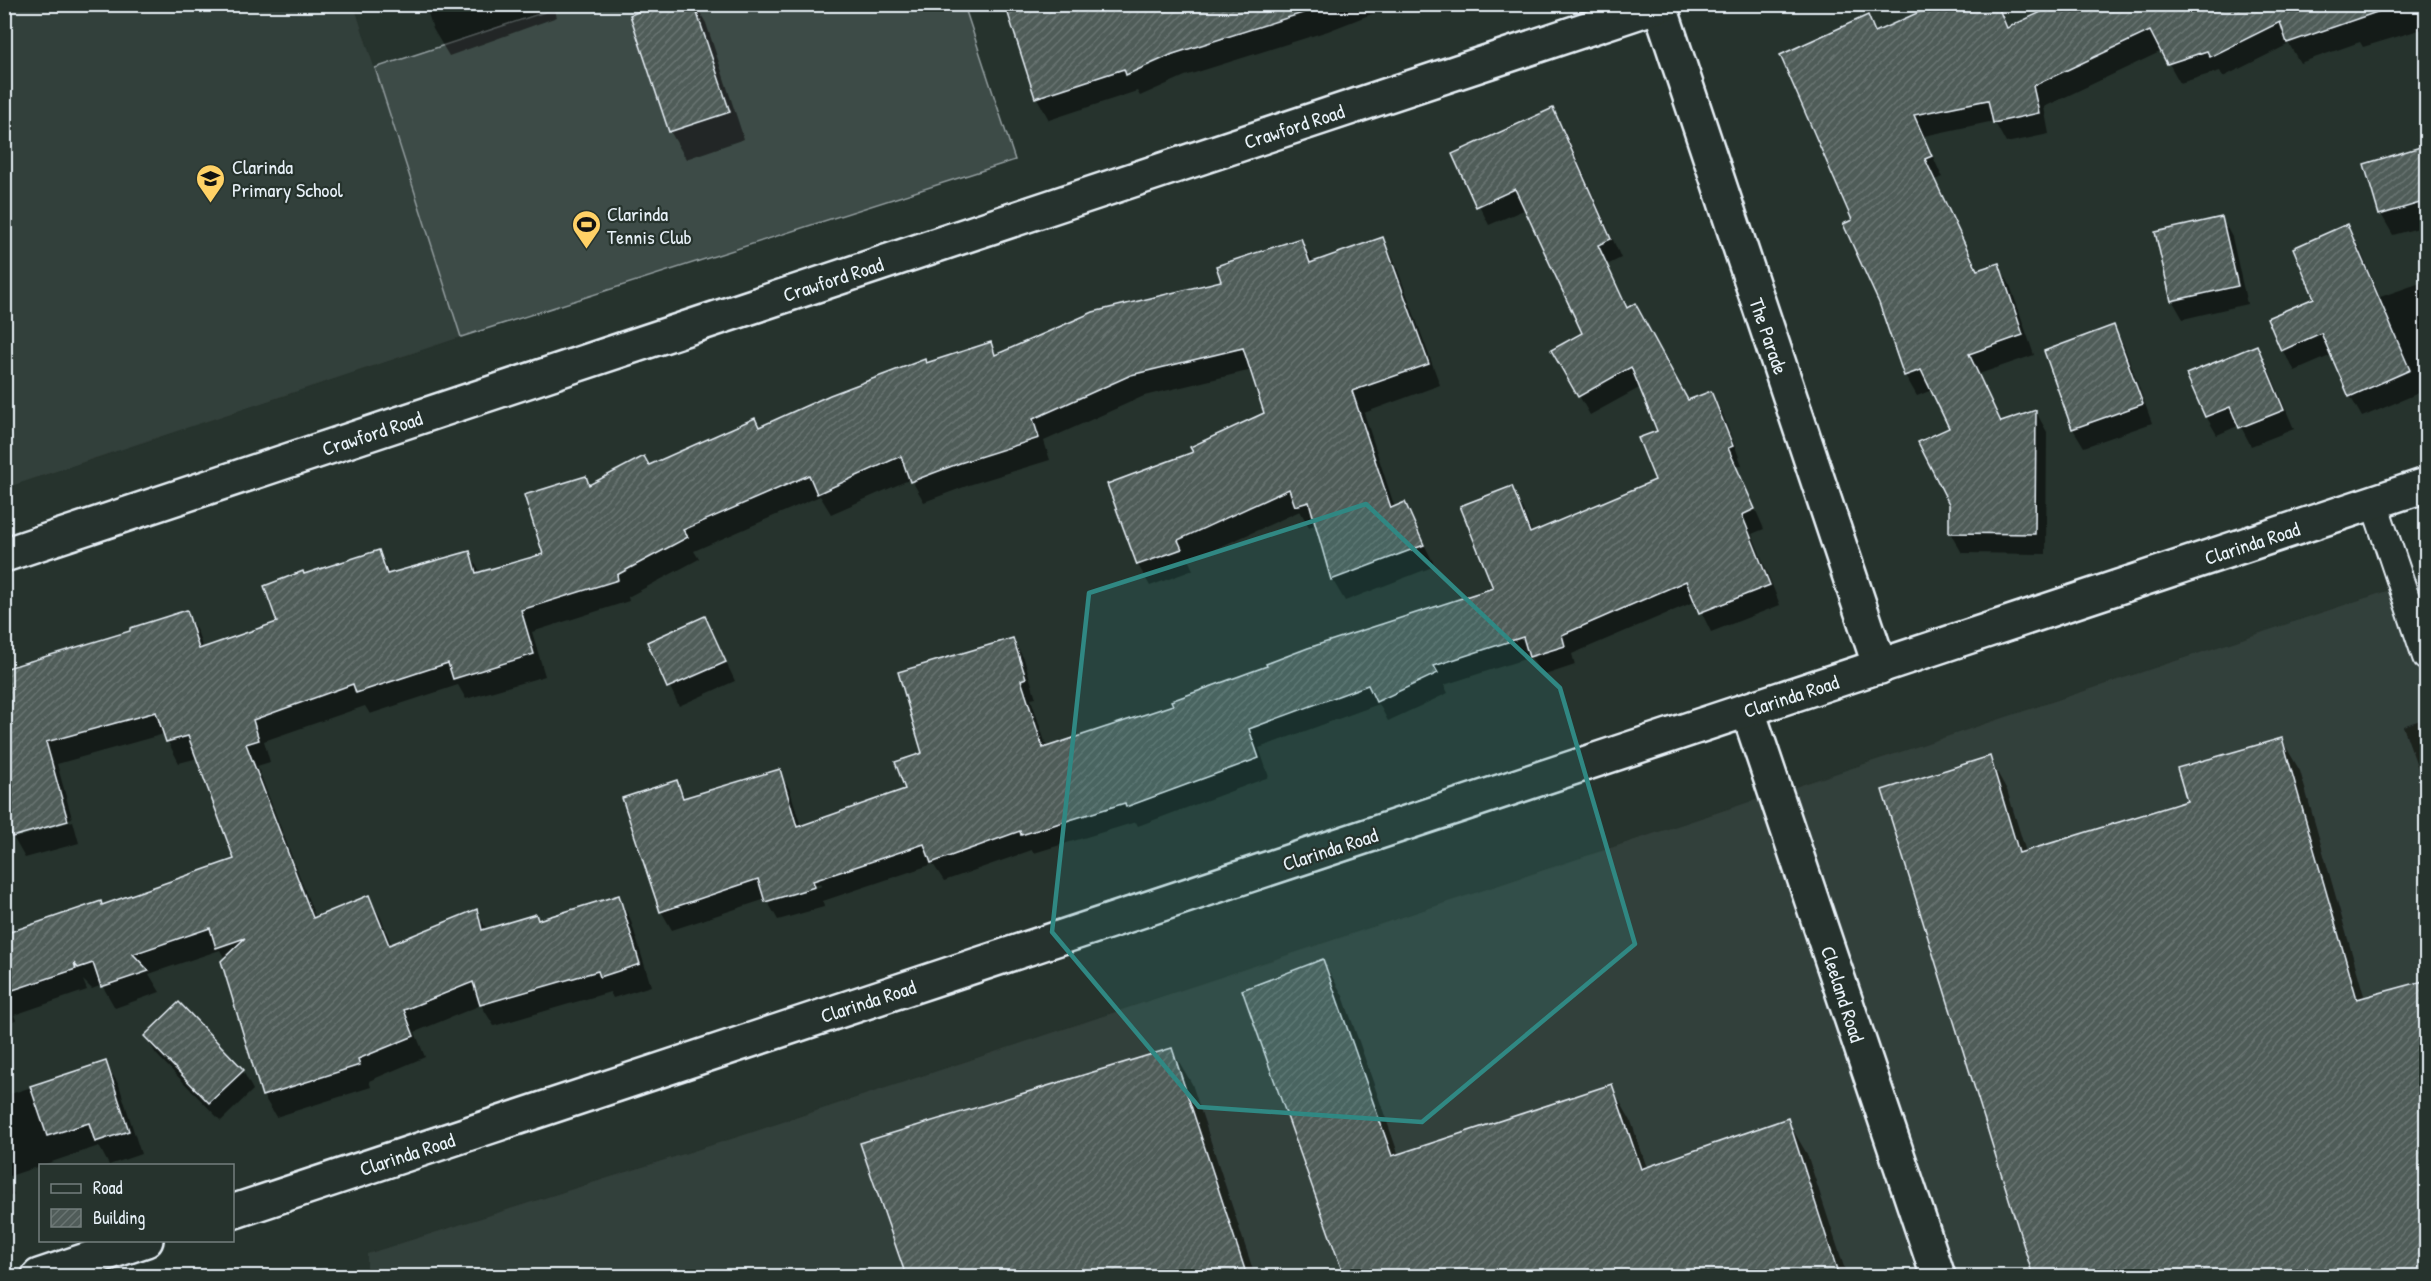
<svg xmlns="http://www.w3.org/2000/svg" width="2431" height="1281" viewBox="0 0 2431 1281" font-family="'Patrick Hand',sans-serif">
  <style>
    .built { fill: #333f3a }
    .pitch { fill: #3e4b47; stroke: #939ea0; stroke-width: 1.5 }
    .shadow { fill: #0007; fill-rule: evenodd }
    .building { fill: url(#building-hatch); stroke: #e8f1f8; stroke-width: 1.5 }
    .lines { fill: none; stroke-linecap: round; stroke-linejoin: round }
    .service-casing { stroke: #e8f1f8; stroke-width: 30 }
    .minor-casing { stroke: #e8f1f8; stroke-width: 38 }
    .primary-casing { stroke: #e8f1f8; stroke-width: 38 }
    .service { stroke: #26332d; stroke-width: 26 }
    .minor { stroke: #26332d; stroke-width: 33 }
    .primary { stroke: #26332d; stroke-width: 33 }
    .marked { fill: #308883; fill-opacity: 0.2; stroke: #308883; stroke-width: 4.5; stroke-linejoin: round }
    .labels { text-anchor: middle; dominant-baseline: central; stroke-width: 4.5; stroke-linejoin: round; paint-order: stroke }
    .street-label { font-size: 20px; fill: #e8f1f8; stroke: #26332d }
    .poi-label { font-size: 20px; fill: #e8f1f8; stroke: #26332d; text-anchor: start }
  </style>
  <defs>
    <pattern id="building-hatch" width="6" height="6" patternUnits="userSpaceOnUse" patternTransform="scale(1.5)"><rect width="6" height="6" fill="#505c59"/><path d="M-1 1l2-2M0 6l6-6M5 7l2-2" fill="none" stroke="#697472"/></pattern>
  </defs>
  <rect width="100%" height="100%" fill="#26332d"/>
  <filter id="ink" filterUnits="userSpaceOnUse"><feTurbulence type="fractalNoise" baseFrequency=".0167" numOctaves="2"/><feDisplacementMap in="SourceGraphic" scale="12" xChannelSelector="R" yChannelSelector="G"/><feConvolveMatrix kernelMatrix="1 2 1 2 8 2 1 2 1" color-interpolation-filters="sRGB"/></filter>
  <g filter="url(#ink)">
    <g class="built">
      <path d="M4 5H354L461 337 5 488Z"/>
      <path d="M2426 578V1276H367V1254L744 1135Z"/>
    </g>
    <path class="pitch" d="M566 5H964L1015 160 461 337 375 68Z"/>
    <g class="shadow">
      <path d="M425 4H552L557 17 449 56 433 29Z"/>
      <path d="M665 4H695L706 23 744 139 686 159 670 131Z"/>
      <path d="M1006 4H1385L1387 8 1328 31 1185 76 1140 96 1137 91 1049 120 1037 98ZM1179 49 1180 52 1125 77V74Z"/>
      <path d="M1456 4H1496V8L1461 13Z"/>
      <path d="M1941 4H1998L2009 29 2061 4H2426V28L2363 47 2360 42 2300 63 2289 44 2223 77 2220 71 2180 83 2162 51 2044 107 2049 134 2006 143 1994 121 1924 136 1942 177 1935 180 1978 272 1998 264 2010 285 2034 355 1979 374 2002 424 2036 412 2047 432 2046 554 1962 553 1950 532 1951 428 1932 390 1917 396 1905 375 1854 221 1867 17 1876 33Z"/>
      <path d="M1553 110 1564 129 1621 258 1607 265 1628 309 1687 402 1711 393 1722 412 1742 465 1737 467 1764 529 1752 534 1780 605 1711 632 1696 601 1572 654 1575 665 1542 676 1531 657 1444 685 1448 693 1388 721 1379 704 1259 748 1269 777 1138 826 1136 822 1034 853 1032 850 944 881 933 864 823 901 824 907 778 920 766 899 672 930 661 911 676 782 685 798 779 771 790 790 801 827 907 790 924 754 1013 640 1024 659 1036 698 1031 699 1047 748 1175 706 1495 589 1511 488 1522 507 1533 534 1657 480 1659 432 1641 387 1590 415 1553 350 1584 334 1526 209 1489 225 1454 155ZM821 884 822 886 769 902V899Z"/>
      <path d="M2426 147V226L2393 235 2381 214Z"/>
      <path d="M2222 219 2232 237 2247 304 2183 319 2172 300Z"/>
      <path d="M2347 226 2359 247 2380 297 2426 281V390L2362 417 2350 396 2332 355 2295 371 2282 350 2316 299Z"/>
      <path d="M1301 239 1314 263 1382 239 1394 260 1440 385 1364 413 1395 508 1404 504 1435 566 1345 601 1332 579 1317 524 1309 527 1300 511 1189 561 1193 570 1150 586 1138 565 1109 485 1195 453 1266 414 1252 370 1144 396 1044 441 1050 460 972 484 924 502 911 479 831 514 820 496 694 551 699 559 628 597 629 601 532 632 545 676 466 699 458 685 370 714 365 706 264 741 270 762 257 766 316 919 369 897 381 918 392 946 476 911 487 930 538 921 618 897 630 918 651 986 613 998 610 992 494 1026 481 1005 415 1032 425 1057 369 1081 371 1087 276 1117 263 1095 225 959 220 950 149 974 160 992 115 1008 102 985 92 989 83 980 87 990 14 1015 16 1020 4 1023V944L235 860 198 758 179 763 164 734 57 764 72 818 16 834V838L73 821 79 843 25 858 13 837 4 806V670L65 650 132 632 186 612 198 633 203 649 279 623 304 576 378 552 391 575 469 552 481 573 544 555 585 478 590 486 759 428 926 364 990 344 997 356 1222 282Z"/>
      <path d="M2114 327 2124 346 2152 423 2084 447 2073 429 2046 352Z"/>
      <path d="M2257 347 2267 365 2294 429 2251 446 2240 425 2217 435 2206 416Z"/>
      <path d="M705 618 735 681 679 706 649 643Z"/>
      <path d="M2426 718V791L2403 726Z"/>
      <path d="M2282 740 2300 771 2365 999 2426 981V1276H2035L1884 791 1989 758 2007 790 2026 852 2189 802Z"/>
      <path d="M1323 961 1343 996 1399 1156 1611 1086 1631 1121 1647 1168 1787 1120 1807 1154 1847 1276H1346L1244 991Z"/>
      <path d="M146 1036 243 1071 253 1090 221 1121 156 1054Z"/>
      <path d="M1172 1050 1192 1084 1255 1276H908L862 1144Z"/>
      <path d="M105 1063 119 1085 141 1154 109 1165 99 1146 7 1177 14 1195 4 1198V1096Z"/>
    </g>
    <g class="building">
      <path d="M660 4H694L730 112 669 132 630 15Z"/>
      <path d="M1005 4H1305L1306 12 1173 54 1126 75 1124 69 1035 98Z"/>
      <path d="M1937 4H1997L2007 28 2058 4H2383V10L2287 43 2280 22 2210 57 2207 51 2167 64 2150 31 2033 86 2039 113 1993 123 1988 100 1914 115 1932 156 1925 159 1977 270 1999 263 2023 335 1969 354 2001 422 2036 410 2035 534 1949 533V504L1918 442 1949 428 1921 370 1904 376 1879 303 1843 224 1852 220 1780 55 1868 15 1875 32Z"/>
      <path d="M1553 108 1611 239 1598 245 1627 308 1635 303 1688 400 1711 391 1733 446 1728 448 1755 509 1742 515 1770 585 1699 613 1686 581 1562 635 1565 646 1529 657 1523 637 1434 666 1438 673 1376 702 1368 685 1249 729 1259 758 1126 807 1125 803 1021 835 1020 831 931 863 924 844 813 881 815 887 765 902 758 879 660 912 622 798 677 780 683 798 780 769 797 827 905 789 895 762 922 753 898 672 1013 638 1026 678 1021 680 1043 748 1173 705 1171 701 1267 666 1266 664 1308 648 1493 588 1460 506 1512 486 1530 533 1655 480 1638 438 1657 431 1631 367 1578 397 1551 350 1582 333 1515 189 1476 207 1452 154Z"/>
      <path d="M2427 145V201L2379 215 2364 164Z"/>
      <path d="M2222 217 2238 286 2171 301 2155 232Z"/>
      <path d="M2347 224 2410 370 2349 397 2321 333 2281 351 2267 318 2314 298 2293 248Z"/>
      <path d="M1383 237 1429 364 1352 391 1391 508 1405 502 1424 545 1331 580 1309 502 1295 506 1289 489 1178 540 1182 549 1137 565 1107 484 1193 452 1190 447 1264 413 1243 348 1131 375 1033 419 1039 438 960 463 910 482 901 456 817 494 809 475 683 530 688 537 617 575 618 580 521 610 534 654 453 679 448 663 356 693 353 684 253 720 259 740 246 744 313 918 369 895 389 945 477 909 482 930 536 914 538 920 619 895 640 964 600 977 598 971 480 1005 473 982 404 1010 414 1036 358 1059 360 1065 262 1096 221 961 245 938 216 948 210 928 133 954 149 971 101 987 93 963 78 968 74 963 76 969 4 993V934L101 901 102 905 234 859 188 736 166 742 156 712 46 742 68 821 12 837 4 812V669L130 631V628L187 610 199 649 277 622 264 586 303 571 304 574 379 550 387 574 470 551 476 573 543 554 524 495 586 476 589 485 644 456 649 465 755 418 759 427 830 395 925 359 926 363 991 342 995 355 1093 312 1221 281 1216 266 1301 238 1310 263Z"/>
      <path d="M2114 325 2143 404 2072 429 2044 351Z"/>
      <path d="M2257 345 2284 410 2239 428 2230 407 2205 417 2186 374Z"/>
      <path d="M705 616 726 662 667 688 647 642Z"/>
      <path d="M2282 738 2357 999 2427 980V1276H2033L1882 790 1990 756 2019 853 2187 801 2177 768Z"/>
      <path d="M1323 959 1392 1156 1612 1084 1641 1169 1788 1118 1839 1276H1344L1242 990Z"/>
      <path d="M179 1002 244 1070 209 1103 144 1036Z"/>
      <path d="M1172 1048 1247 1276H906L860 1143Z"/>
      <path d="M106 1061 129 1131 95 1142 89 1123 47 1136 30 1086Z"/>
    </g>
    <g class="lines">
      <defs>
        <path id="service" d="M2374 503 2426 657"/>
        <g id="minor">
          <path d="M1659 4 1880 667"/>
          <path d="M4 555 1662 4"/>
          <path d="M1748 711 1938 1276"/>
        </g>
        <g id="primary">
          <path d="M232 1212 2426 485"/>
          <path d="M39 1276 146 1240"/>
        </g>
      </defs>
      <use href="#service" class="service-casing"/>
      <use href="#minor" class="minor-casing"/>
      <use href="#primary" class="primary-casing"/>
      <use href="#service" class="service"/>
      <use href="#minor" class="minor"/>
      <use href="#primary" class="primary"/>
    </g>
  </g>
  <path class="marked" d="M1366 504 1560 688 1635 944 1422 1122 1199 1107 1052 932 1089 593Z"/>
  <defs>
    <symbol id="school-pin" viewBox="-11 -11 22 30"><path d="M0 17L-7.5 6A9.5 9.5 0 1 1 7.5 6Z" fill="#ffd166" stroke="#26332d"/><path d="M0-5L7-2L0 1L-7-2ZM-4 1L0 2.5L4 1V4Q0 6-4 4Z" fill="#111"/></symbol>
    <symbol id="stadium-pin" viewBox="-11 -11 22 30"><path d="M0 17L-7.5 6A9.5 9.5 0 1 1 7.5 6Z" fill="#ffd166" stroke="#26332d"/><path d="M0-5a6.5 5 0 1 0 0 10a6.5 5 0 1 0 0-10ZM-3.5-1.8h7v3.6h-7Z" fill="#111"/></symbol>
  </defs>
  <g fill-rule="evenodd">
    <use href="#school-pin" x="194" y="162" width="33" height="45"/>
    <use href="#stadium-pin" x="570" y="208" width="33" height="45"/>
  </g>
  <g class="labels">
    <g class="street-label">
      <text transform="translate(1294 126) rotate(-18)">Crawford Road</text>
      <text transform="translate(833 279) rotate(-18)">Crawford Road</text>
      <text transform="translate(1769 336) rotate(71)">The Parade</text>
      <text transform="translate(372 433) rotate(-18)">Crawford Road</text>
      <text transform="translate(2252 543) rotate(-18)">Clarinda Road</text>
      <text transform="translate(1791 696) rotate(-18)">Clarinda Road</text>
      <text transform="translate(1330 849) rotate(-18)">Clarinda Road</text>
      <text transform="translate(1843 994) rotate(72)">Cleeland Road</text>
      <text transform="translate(868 1001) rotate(-18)">Clarinda Road</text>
      <text transform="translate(407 1154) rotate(-18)">Clarinda Road</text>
    </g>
    <g class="poi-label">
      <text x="232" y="166">Clarinda<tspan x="232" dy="23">Primary School</tspan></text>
      <text x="607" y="213">Clarinda<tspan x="607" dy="23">Tennis Club</tspan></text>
    </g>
  </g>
  <rect width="2431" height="1281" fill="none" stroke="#26332d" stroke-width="24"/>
  <rect x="12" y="12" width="2407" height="1257" fill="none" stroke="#e8f1f8" stroke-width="2" filter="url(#ink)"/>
  <rect x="39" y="1164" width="195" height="78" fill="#26332d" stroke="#747f7e" stroke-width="1.5"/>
  <rect x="51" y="1184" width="30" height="9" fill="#26332d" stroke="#747f7e" stroke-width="1.5"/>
  <text x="93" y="1194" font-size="18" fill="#e8f1f8">Road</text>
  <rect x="51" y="1209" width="30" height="18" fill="url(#building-hatch)" stroke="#747f7e" stroke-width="1.5"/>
  <text x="93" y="1224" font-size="18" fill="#e8f1f8">Building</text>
</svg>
